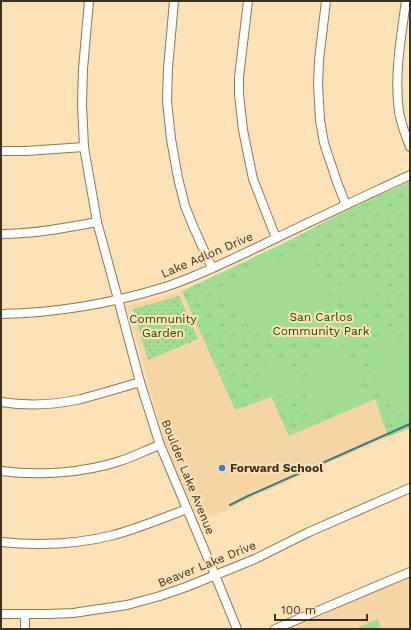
<svg xmlns="http://www.w3.org/2000/svg" width="411" height="630" viewBox="0 0 411 630" font-family="'Work Sans',sans-serif">
  <style>
    .built { fill: #f4d5a3 }
    .grass { fill: url(#grass-dots) }
    .park { fill: url(#park-tufts) }
    .pitch { fill: #a0dd92 }
    .lines { fill: none; stroke-linecap: round; stroke-linejoin: round }
    .stream { stroke: #3c7d7c; stroke-width: 2 }
    .minor-casing { stroke: #8f774f; stroke-width: 10 }
    .minor { stroke: #fff; stroke-width: 8 }
    .poi-dot { fill: #387be9; stroke: #fde2b7; stroke-width: 1.5 }
    .labels { text-anchor: middle; dominant-baseline: central; stroke-width: 4; stroke-linejoin: round; paint-order: stroke }
    .street-label { font-size: 12px; fill: #3d3322; stroke: #fde2b7 }
    .park-label { font-size: 12px; fill: #184a09; stroke: #fde2b7 }
    .poi-label { font-size: 12px; font-weight: bold; fill: #3d3322; stroke: #fde2b7; text-anchor: start }
  </style>
  <defs>
    <pattern id="grass-dots" width="8" height="8" patternUnits="userSpaceOnUse"><rect width="8" height="8" fill="#a0dd92"/><path d="M2 2h.1M6 6h.1" fill="none" stroke="#8bbe7e" stroke-width="1.8" stroke-linecap="round"/></pattern>
    <pattern id="park-tufts" width="24" height="20" patternUnits="userSpaceOnUse"><rect width="24" height="20" fill="#a0dd92"/><path d="M3 7l-1-3M5 7V3M7 7l1-3M15 17l-1-3M17 17v-4M19 17l1-3" fill="none" stroke="#8bbe7e"/></pattern>
  </defs>
  <rect width="100%" height="100%" fill="#fde2b7"/>
  <g class="built">
    <path d="M182 291 235 410 271 397 289 436 375 399 388 437 248 499 201 523 180 480 164 440 127 306Z"/>
    <path d="M410 577V629H292L383 588Z"/>
  </g>
  <path class="grass" d="M179 296 198 339 148 360 133 309Z"/>
  <path class="park" d="M408 182 410 183V428L388 437 375 399 289 436 271 397 235 410 182 291 284 243 338 215Z"/>
  <g class="pitch">
    <path d="M296 248 310 256 344 324 340 330 328 336 301 341 275 338 254 330 236 314 219 288Z"/>
    <path d="M365 274 376 297 346 311 336 288Z"/>
    <path d="M410 333V402L392 409 365 353Z"/>
    <path d="M341 341 363 389 358 399 315 421C306 401 301 388 312 367 314 361 317 356 322 351 327 346 335 344 341 341Z"/>
    <path d="M273 354 284 360 295 374 298 387 294 401 264 390 261 382Z"/>
    <path d="M378 619 381 629H355Z"/>
  </g>
  <g class="lines">
    <path class="stream" d="M230 505 248 496 410 424"/>
    <defs>
      <g id="minor">
        <path d="M89 1 83 69 82 104 84 147 97 222 118 299 140 382 160 445 215 575 237 629"/>
        <path d="M174 1 168 68 167 101 171 139 178 178 185 206 193 226 212 268"/>
        <path d="M248 1 239 77V94L243 130 253 179 276 238"/>
        <path d="M326 1 319 60 318 85 320 120 324 143 337 182 346 205"/>
        <path d="M406 1C401 38 394 75 399 112 401 124 406 136 410 147"/>
        <path d="M1 151H26L84 147"/>
        <path d="M1 234C33 234 65 228 97 222"/>
        <path d="M1 314C56 313 113 303 165 287 199 276 230 260 262 245 311 221 361 198 410 175"/>
        <path d="M1 402C27 406 55 405 81 399 100 394 120 388 140 382"/>
        <path d="M1 471C38 476 84 473 120 461 133 457 146 450 160 445"/>
        <path d="M1 542C38 546 78 544 114 535 139 528 163 518 187 509"/>
        <path d="M1 614H48L73 613 127 605 160 596 186 587 255 559 309 532 410 488"/>
        <path d="M25 614V629"/>
        <path d="M275 629 410 572"/>
      </g>
    </defs>
    <use href="#minor" class="minor-casing"/>
    <use href="#minor" class="minor"/>
  </g>
  <circle class="poi-dot" cx="222" cy="468" r="4"/>
  <g class="labels">
    <g class="street-label">
      <text transform="translate(207 255) rotate(-23)">Lake Adlon Drive</text>
      <text transform="translate(188 477) rotate(68)">Boulder Lake Avenue</text>
      <text transform="translate(207 564) rotate(-22)">Beaver Lake Drive</text>
    </g>
    <g class="park-label">
      <text x="321" y="317">San Carlos<tspan x="321" dy="14">Community Park</tspan></text>
      <text x="163" y="319">Community<tspan x="163" dy="14">Garden</tspan></text>
    </g>
    <g class="poi-label">
      <text x="230" y="468">Forward School</text>
    </g>
  </g>
  <rect width="411" height="630" fill="none" stroke="#3d3322" stroke-width="4"/>
  <path d="M275 614v6h92v-6" fill="none" stroke="#3d3322" stroke-width="2"/>
  <text x="281" y="614" font-size="12" fill="#3d3322" stroke="#fde2b7" stroke-width="3" paint-order="stroke">100 m</text>
</svg>
